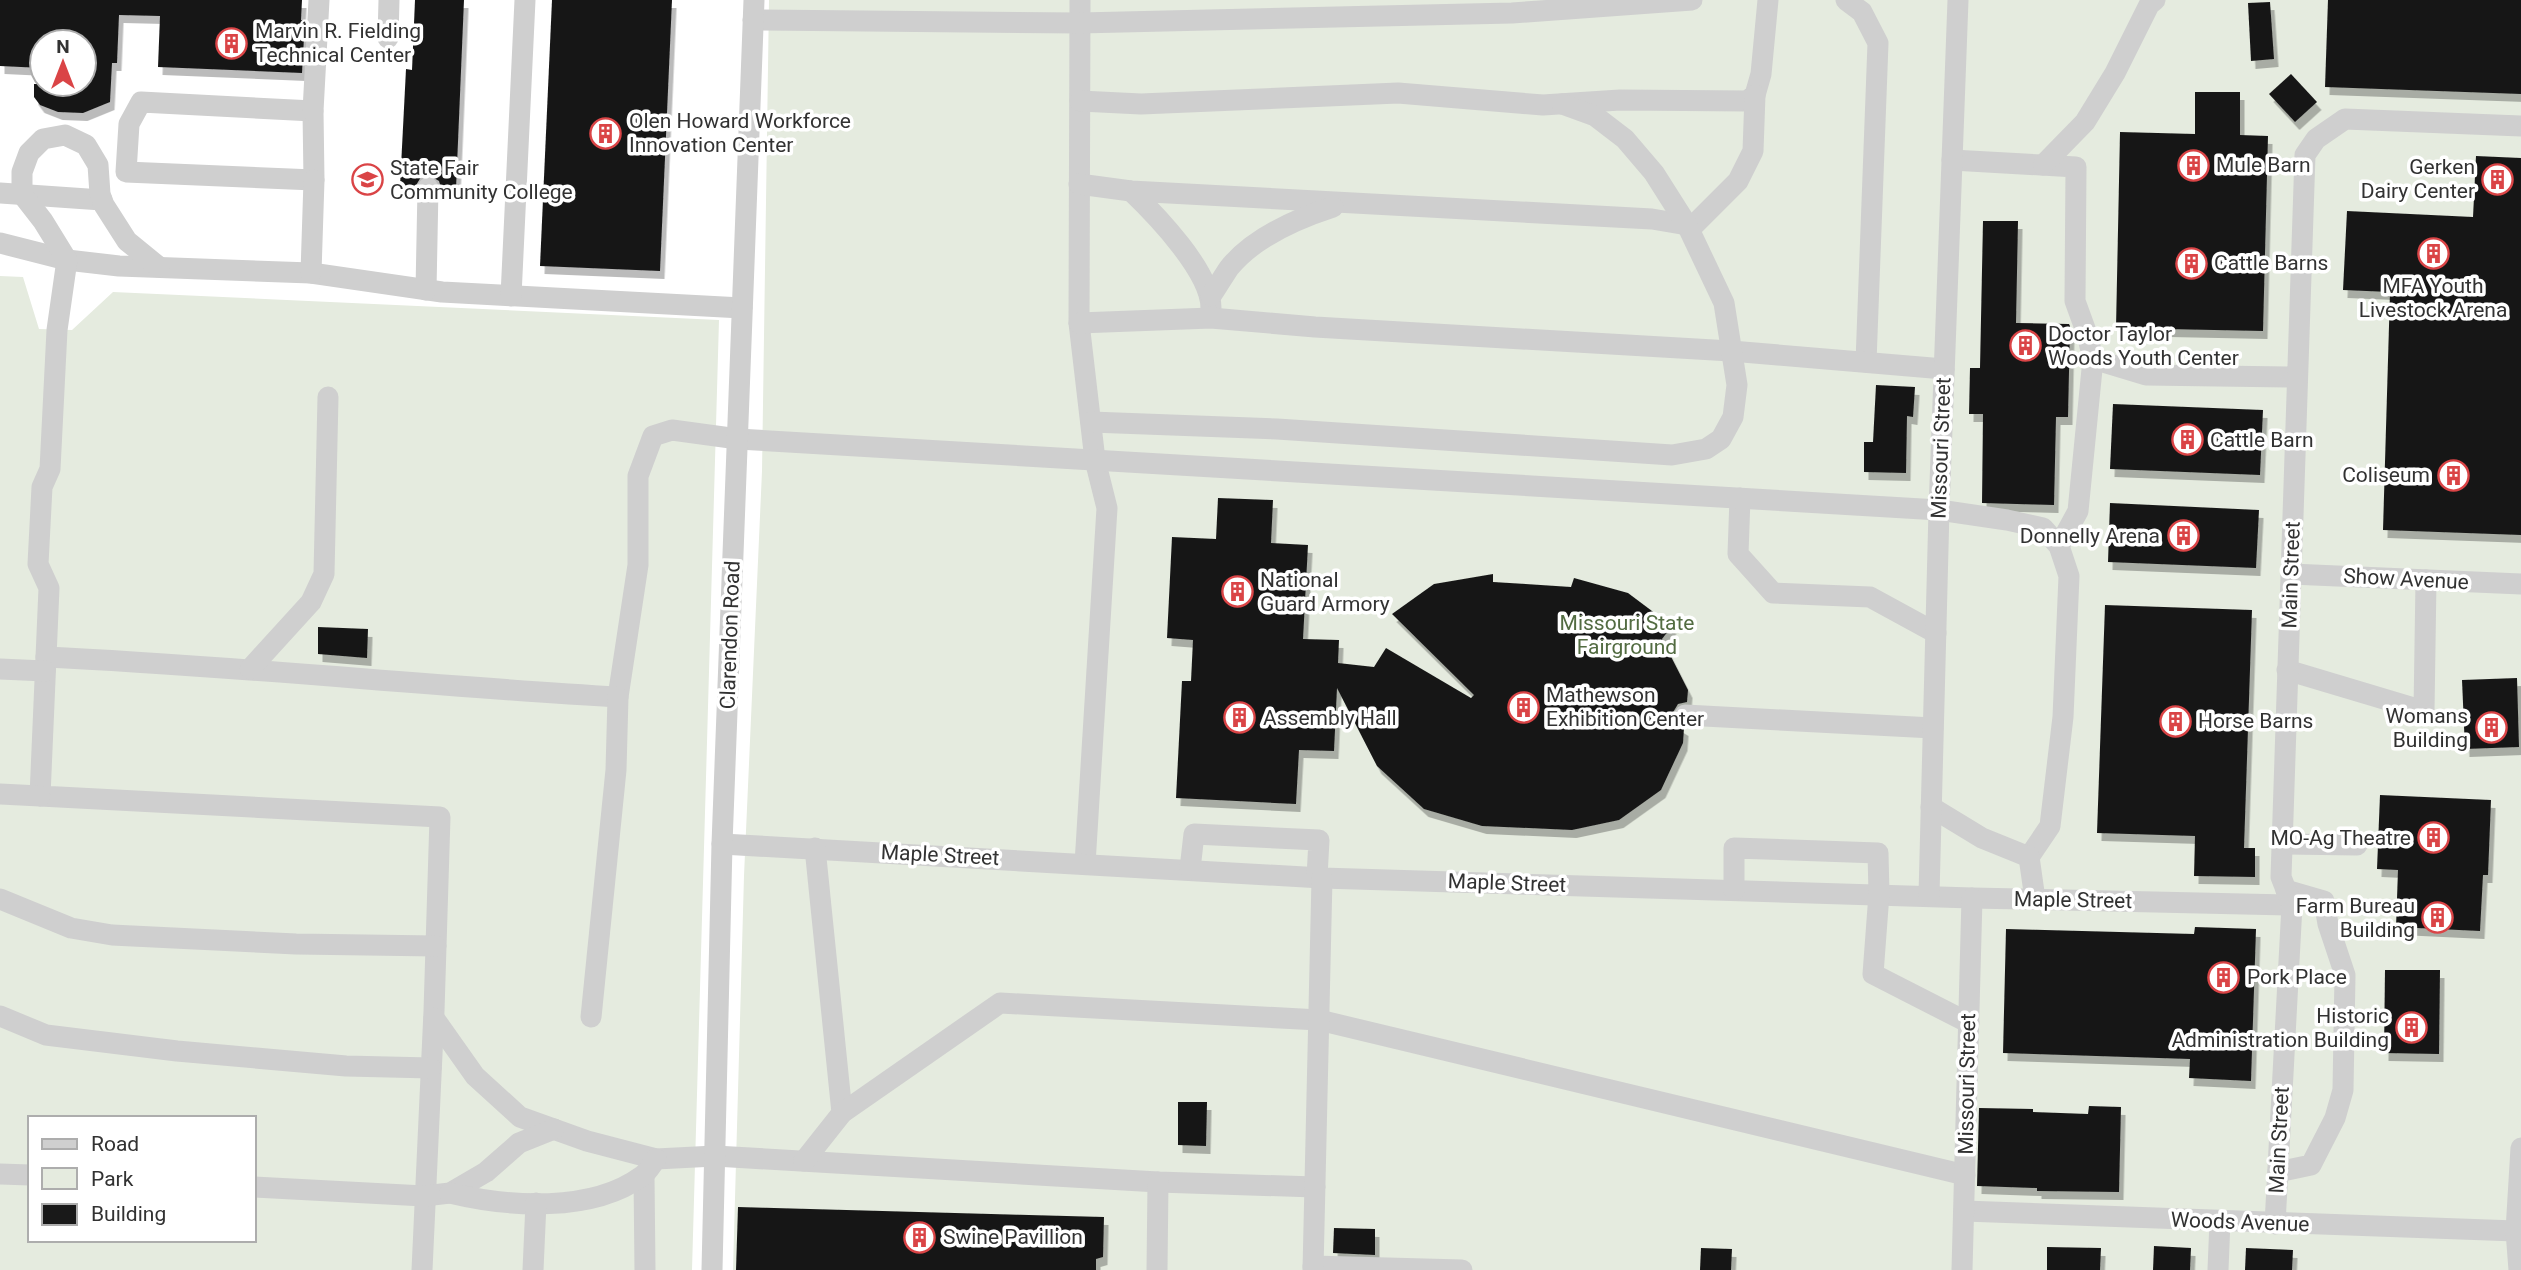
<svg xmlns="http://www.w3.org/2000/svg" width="2521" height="1270" viewBox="0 0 2521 1270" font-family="Roboto,sans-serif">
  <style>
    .green { fill: #e5ebdf; fill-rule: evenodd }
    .building { fill: #191919; filter: url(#shadow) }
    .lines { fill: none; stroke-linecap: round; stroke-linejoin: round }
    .minor { stroke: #cfcfcf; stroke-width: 21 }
    .labels { text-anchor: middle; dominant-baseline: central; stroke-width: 7; stroke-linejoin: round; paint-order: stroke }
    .poi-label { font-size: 21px; fill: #323232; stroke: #fff; text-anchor: start }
    .street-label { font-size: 21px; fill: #323232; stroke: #fff }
    .park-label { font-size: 21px; fill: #536c42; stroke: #fff }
  </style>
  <defs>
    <filter id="shadow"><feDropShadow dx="4.5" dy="8" stdDeviation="0" flood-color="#0004"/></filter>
  </defs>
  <rect width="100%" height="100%" fill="#fff"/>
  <g class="green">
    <path d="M769 0H2521V1270H733L744 876 762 471Z"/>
    <path d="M0 276 23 277 39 329 72 330 113 292 719 320 692 1270H0ZM30 1118H254V1240H30Z"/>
  </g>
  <g class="building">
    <path d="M0 0H302L301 20H305L302 73 158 67 160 16 119 15 117 63H112L110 102 83 113 58 112 40 105 34 97V84H84V42H42V68L0 66Z"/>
    <path d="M415 0H464L456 189 441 188 439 181 429 175 421 177 415 187 400 186 406 69 412 70Z"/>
    <path d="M552 0H672L660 271 540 266Z"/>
    <path d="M2328 0H2521V94L2325 87Z"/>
    <path d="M2270 2 2274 59 2251 61 2248 3Z"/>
    <path d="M2291 74 2317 102 2295 122 2269 94Z"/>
    <path d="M2195 92H2240V135L2268 136 2263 331 2116 328 2120 132 2195 134Z"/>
    <path d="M2476 156 2521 158V535L2383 530 2390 292 2343 290 2347 211 2473 217Z"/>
    <path d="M1983 221H2018L2016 323 2069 324 2070 326 2068 417H2056L2054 505 1982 503 1983 414H1969L1970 368H1980Z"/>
    <path d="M1876 385 1915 387 1913 417 1907 416 1906 473 1864 472V442H1873Z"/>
    <path d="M2113 404 2263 410 2260 475 2110 469Z"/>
    <path d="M1218 498 1273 500 1271 543 1308 545 1303 639 1339 640 1338 663 1374 667 1386 648 1471 698 1474 695 1392 614 1434 584 1493 574V582L1571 587 1574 578 1628 593 1672 626 1662 639 1688 690 1687 702 1678 704 1672 714 1674 722 1684 728 1683 743 1661 790 1619 820 1572 830 1482 826 1424 809 1377 766 1337 688 1334 751 1299 750 1296 804 1176 798 1182 681H1191L1193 640 1167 638 1172 537 1216 539Z"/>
    <path d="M2110 503 2259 510 2256 568 2108 562Z"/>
    <path d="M2105 605 2252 610 2244 848H2255V877L2194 876 2195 836 2097 833Z"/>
    <path d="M318 627 368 629 367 658 318 654Z"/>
    <path d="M2517 678 2519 747 2465 749 2462 680Z"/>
    <path d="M2380 795 2491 800 2488 875H2483L2480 931 2396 927 2398 870 2377 869Z"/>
    <path d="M2195 927 2256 929 2251 1081 2189 1078 2190 1059 2003 1053 2006 929 2194 934Z"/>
    <path d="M2385 970H2440L2439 1054 2384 1053Z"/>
    <path d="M1178 1102H1207L1206 1146 1178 1145Z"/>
    <path d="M2089 1106 2121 1107 2119 1192 2037 1191V1188L1977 1186 1979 1108 2033 1109V1112L2088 1114Z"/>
    <path d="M738 1207 1104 1217 1103 1257 1096 1259V1270H736Z"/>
    <path d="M1334 1228 1375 1229V1255L1333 1253Z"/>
    <path d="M2154 1246 2191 1248 2190 1270H2153Z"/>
    <path d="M2047 1247 2101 1248 2100 1270H2047Z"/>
    <path d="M1701 1248 1732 1249 1731 1270H1700Z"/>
    <path d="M2246 1248 2293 1250 2292 1270H2245Z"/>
  </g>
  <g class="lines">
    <g class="minor">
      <path d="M1080 0 1079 323 1095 460 1107 508 1085 864"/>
      <path d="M1846 0 1862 12 1878 43 1866 362"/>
      <path d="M753 20 1080 23 1512 13 1692 0"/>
      <path d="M388 38 389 0"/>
      <path d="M1080 101 1141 104 1398 93 1543 105 1620 100 1747 101 1755 95 1761 74 1768 0"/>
      <path d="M141 102 313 111 314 180 126 172 129 124Z"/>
      <path d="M313 111 319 0"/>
      <path d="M1952 160 2076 167 2075 301 2087 334 2093 359 2146 375 2297 377"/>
      <path d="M2043 165 2085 122 2115 73 2149 5 2155 0"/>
      <path d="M1079 184 1131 191 1652 219 1693 226 1738 181 1753 151 1755 95"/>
      <path d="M1131 191C1156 215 1211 272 1211 308"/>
      <path d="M0 193 102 200"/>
      <path d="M0 243 67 260 119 266 311 273 442 292 742 308"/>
      <path d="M159 267 127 241 104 205 100 194 98 165 86 145 65 135 43 139 29 153 22 172V194L43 221 67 260 57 330 50 469 42 487 38 564 49 588 40 796 440 817 434 1011 422 1270"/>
      <path d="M311 273 314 180"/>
      <path d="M426 290 428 188"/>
      <path d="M511 296 525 0"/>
      <path d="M1211 296C1217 287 1223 277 1229 268 1254 237 1296 219 1333 207"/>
      <path d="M1079 323 1211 318 1315 327 1731 351 1944 369"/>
      <path d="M1091 422 1277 429 1672 455 1706 449 1721 439 1733 417 1737 385 1724 303 1687 225 1654 173 1625 139 1595 116 1562 104"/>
      <path d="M1740 498 1738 554 1773 593 1870 597 1936 633"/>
      <path d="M2059 546 2078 511 2093 359"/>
      <path d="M2291 574 2521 584"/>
      <path d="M46 657C237 666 427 686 618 697L638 565V476L653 436 672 430 738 439 1939 510 2007 520 2043 528 2059 546 2069 576 2063 717 2050 826 2029 857"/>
      <path d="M0 669 45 671"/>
      <path d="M250 669 311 602 324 574 328 397"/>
      <path d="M2287 670 2424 711 2426 580"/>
      <path d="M1685 715 1933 728"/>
      <path d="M0 794 40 796"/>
      <path d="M1931 807 1982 838 2029 857 2035 899"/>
      <path d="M722 844 1322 878 1972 898 2292 905"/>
      <path d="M2282 844 2357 845"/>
      <path d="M815 848 842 1113"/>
      <path d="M1190 869 1194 834 1319 840 1317 877"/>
      <path d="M1734 890V848L1878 853 1879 894 1873 974 1969 1023"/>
      <path d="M1929 895 1939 510 1958 0"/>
      <path d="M0 899 71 928 112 935 296 944 436 946"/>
      <path d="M0 1016 46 1035 177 1051 346 1066 431 1068"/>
      <path d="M591 1017 616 770 618 697"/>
      <path d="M434 1018 475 1076 520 1117 587 1141 656 1159 715 1156 1158 1182 1315 1187"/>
      <path d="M804 1161 842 1113 1000 1003 1319 1020 1965 1175"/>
      <path d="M2278 1172 2311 1165 2335 1118 2343 1090 2345 975 2328 924 2324 901 2286 890"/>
      <path d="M0 1174 30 1175"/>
      <path d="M644 1176 645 1270"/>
      <path d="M254 1187 424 1196 450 1193 486 1172 519 1143 554 1129"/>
      <path d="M450 1193C508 1207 592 1213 642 1176 648 1172 652 1164 656 1159"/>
      <path d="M1964 1211 2516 1231"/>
      <path d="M2275 1224 2292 905 2281 877 2305 155 2316 139 2345 119 2521 126"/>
      <path d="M1313 1266 1462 1270"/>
      <path d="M533 1270 536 1203"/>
      <path d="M712 1270 722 844 754 0"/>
      <path d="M1157 1270 1158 1182"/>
      <path d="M1313 1270 1322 878"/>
      <path d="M1962 1270 1972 898"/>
      <path d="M2218 1270 2220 1221"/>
      <path d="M2519 1270 2516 1231 2521 1148"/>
    </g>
  </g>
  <defs>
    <symbol id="building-ring" viewBox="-11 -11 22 22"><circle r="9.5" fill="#fff" stroke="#da4446" stroke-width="1.5"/><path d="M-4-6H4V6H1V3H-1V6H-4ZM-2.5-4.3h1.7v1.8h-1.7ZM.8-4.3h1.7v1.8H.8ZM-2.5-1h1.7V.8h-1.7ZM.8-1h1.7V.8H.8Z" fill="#da4446"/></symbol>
    <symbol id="university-ring" viewBox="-11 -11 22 22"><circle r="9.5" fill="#fff" stroke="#da4446" stroke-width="1.5"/><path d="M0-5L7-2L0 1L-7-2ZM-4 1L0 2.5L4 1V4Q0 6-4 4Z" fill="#da4446"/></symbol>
  </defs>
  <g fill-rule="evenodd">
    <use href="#building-ring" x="214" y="26" width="35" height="35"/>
    <use href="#building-ring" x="588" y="116" width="35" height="35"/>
    <use href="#building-ring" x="2176" y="148" width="35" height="35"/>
    <use href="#building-ring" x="2480" y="162" width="35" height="35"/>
    <use href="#university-ring" x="350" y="162" width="35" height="35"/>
    <use href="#building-ring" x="2416" y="236" width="35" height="35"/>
    <use href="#building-ring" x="2174" y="246" width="35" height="35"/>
    <use href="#building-ring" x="2008" y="328" width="35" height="35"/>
    <use href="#building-ring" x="2170" y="422" width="35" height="35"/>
    <use href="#building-ring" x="2436" y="458" width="35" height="35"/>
    <use href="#building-ring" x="2166" y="518" width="35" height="35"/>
    <use href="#building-ring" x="1220" y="574" width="35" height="35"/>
    <use href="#building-ring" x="1506" y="690" width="35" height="35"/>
    <use href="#building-ring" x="1222" y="700" width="35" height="35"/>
    <use href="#building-ring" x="2158" y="704" width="35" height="35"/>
    <use href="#building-ring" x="2474" y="710" width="35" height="35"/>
    <use href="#building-ring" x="2416" y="820" width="35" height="35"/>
    <use href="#building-ring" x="2420" y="900" width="35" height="35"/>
    <use href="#building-ring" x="2206" y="960" width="35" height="35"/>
    <use href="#building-ring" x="2394" y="1010" width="35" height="35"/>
    <use href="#building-ring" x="902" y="1220" width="35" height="35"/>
  </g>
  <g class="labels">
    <g class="poi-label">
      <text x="255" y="31">Marvin R. Fielding<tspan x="255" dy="24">Technical Center</tspan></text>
      <text x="629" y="121">Olen Howard Workforce<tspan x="629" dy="24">Innovation Center</tspan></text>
      <text x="2216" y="165">Mule Barn</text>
      <text x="2475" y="167" text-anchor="end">Gerken<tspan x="2475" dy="24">Dairy Center</tspan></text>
      <text x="390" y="168">State Fair<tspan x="390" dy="24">Community College</tspan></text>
      <text x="2214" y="263">Cattle Barns</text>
      <text x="2433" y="286" text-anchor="middle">MFA Youth<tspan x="2433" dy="24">Livestock Arena</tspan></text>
      <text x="2048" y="334">Doctor Taylor<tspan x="2048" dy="24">Woods Youth Center</tspan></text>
      <text x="2210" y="440">Cattle Barn</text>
      <text x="2430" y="475" text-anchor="end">Coliseum</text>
      <text x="2160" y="536" text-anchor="end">Donnelly Arena</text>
      <text x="1260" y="580">National<tspan x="1260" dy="24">Guard Armory</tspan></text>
      <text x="1546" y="695">Mathewson<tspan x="1546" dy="24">Exhibition Center</tspan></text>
      <text x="2468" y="716" text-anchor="end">Womans<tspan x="2468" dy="24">Building</tspan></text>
      <text x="1263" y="718">Assembly Hall</text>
      <text x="2198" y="721">Horse Barns</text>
      <text x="2411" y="838" text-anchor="end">MO-Ag Theatre</text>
      <text x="2415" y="906" text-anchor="end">Farm Bureau<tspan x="2415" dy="24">Building</tspan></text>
      <text x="2247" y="977">Pork Place</text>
      <text x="2389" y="1016" text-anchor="end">Historic<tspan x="2389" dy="24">Administration Building</tspan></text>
      <text x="943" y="1237">Swine Pavillion</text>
    </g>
    <g class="street-label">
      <text transform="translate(1941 448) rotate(-88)">Missouri Street</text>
      <text transform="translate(2291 575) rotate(-88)">Main Street</text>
      <text transform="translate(2406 579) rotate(3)">Show Avenue</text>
      <text transform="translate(730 635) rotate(-88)">Clarendon Road</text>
      <text transform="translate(940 855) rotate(3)">Maple Street</text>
      <text transform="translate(1507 883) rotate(2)">Maple Street</text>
      <text transform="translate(2073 900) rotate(1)">Maple Street</text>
      <text transform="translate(1967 1084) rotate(-89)">Missouri Street</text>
      <text transform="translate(2279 1140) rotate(-87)">Main Street</text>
      <text transform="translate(2240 1222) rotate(2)">Woods Avenue</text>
    </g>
    <g class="park-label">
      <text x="1627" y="623">Missouri State<tspan x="1627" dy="24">Fairground</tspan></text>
    </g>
  </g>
  <rect x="28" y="1116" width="228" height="126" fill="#ffffff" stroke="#adadad" stroke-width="2"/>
  <rect x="42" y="1139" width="35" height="10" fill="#cfcfcf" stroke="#adadad" stroke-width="2"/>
  <text x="91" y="1151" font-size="21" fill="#323232">Road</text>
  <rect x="42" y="1168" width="35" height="21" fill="#e5ebdf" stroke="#adadad" stroke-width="2"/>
  <text x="91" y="1186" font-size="21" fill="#323232">Park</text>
  <rect x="42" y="1204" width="35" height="21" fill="#191919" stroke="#adadad" stroke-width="2"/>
  <text x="91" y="1221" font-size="21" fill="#323232">Building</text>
  <g transform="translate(63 63)"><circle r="33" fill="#ffffff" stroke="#adadad" stroke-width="2"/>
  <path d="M0-5L12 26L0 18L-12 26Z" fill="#da4446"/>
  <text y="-10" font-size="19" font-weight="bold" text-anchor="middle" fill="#323232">N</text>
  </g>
</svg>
